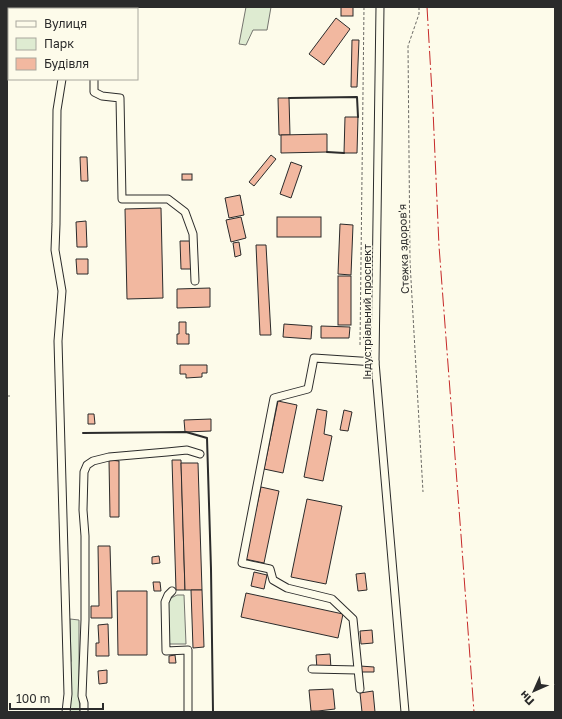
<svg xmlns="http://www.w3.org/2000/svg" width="562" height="719" viewBox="0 0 562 719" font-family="'Golos Text',sans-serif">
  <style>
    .green { fill: #deebd1; stroke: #74746e }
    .building { fill: #f2b8a0; stroke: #2b2b2b }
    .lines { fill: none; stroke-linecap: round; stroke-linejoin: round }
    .minor-casing { stroke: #2b2b2b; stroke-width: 9 }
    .path { stroke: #6a6964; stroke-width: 1; stroke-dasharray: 3 2; stroke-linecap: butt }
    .minor { stroke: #fdfbea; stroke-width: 7 }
    .wall { stroke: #2b2b2b; stroke-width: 2 }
    .power { stroke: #c62828; stroke-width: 1; stroke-dasharray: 14 3 2 3; stroke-linecap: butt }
    .labels { text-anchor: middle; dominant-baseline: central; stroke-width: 3; stroke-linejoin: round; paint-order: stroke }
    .street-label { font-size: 11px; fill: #2b2b2b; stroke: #fdfbea }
  </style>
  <rect width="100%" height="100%" fill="#fdfbea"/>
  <g class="green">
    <path d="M246 7H271L267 30H253L246 45 239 44Z"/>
    <path d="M177 595H184L186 644H169L168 604 171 598Z"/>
    <path d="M70 619 79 620V698L80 712H68L67 674 71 661Z"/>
  </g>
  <g class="building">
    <rect x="341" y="7" width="12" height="9"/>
    <path d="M336 18 350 29 324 65 309 54Z"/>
    <path d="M352 40H359L357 87H351Z"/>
    <path d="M278 98H289L290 135H279Z"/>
    <path d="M345 117H358L357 153H344Z"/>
    <path d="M327 134V152L281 153V135Z"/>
    <path d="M271 155 276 159 254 186 249 182Z"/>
    <path d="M80 157H87L88 181H81Z"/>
    <path d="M291 162 302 166 291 198 280 194Z"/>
    <rect x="182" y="174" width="10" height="6"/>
    <path d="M240 195 244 215 229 218 225 198Z"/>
    <path d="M161 208 163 298 127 299 125 209Z"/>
    <path d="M241 217 246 238 231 242 226 220Z"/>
    <rect x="277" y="217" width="44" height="20"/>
    <path d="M86 221 87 247H77L76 222Z"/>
    <path d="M340 224 353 225 351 275 338 274Z"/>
    <path d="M180 241H190L191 269H181Z"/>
    <path d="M239 242 241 255 235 257 233 243Z"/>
    <path d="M256 245H266L271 335H260Z"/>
    <path d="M76 259H88V274H77Z"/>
    <rect x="338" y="276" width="13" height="49"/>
    <path d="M210 288V307L177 308V289Z"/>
    <path d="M179 322H186V334H189V344H177V334H179Z"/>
    <path d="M284 324 312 326 311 339 283 337Z"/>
    <path d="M321 326 350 327 349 338H321Z"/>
    <path d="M180 365H207V373H202V377L186 378V374H180Z"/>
    <path d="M278 401 297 405 283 473 264 469Z"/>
    <path d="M317 409 327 411 324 434 332 436 323 481 304 477Z"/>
    <path d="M344 410 352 412 348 431 340 430Z"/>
    <path d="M88 414H94L95 424H88Z"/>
    <path d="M211 419V431L185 432 184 420Z"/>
    <path d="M109 460 119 461V517H110Z"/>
    <path d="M172 460H181L185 590H176Z"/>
    <path d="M181 463H198L202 590H185Z"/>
    <path d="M261 487 279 491 264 563 245 559Z"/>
    <path d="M307 499 342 506 326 584 291 577Z"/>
    <path d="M98 546H110L112 618H91V606H99Z"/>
    <path d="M159 556 160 563 152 564V557Z"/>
    <path d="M254 572 267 575 264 589 251 586Z"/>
    <path d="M365 573 367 590 358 591 356 574Z"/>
    <path d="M153 582H160L161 591H154Z"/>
    <path d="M191 590H202L204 647 193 648Z"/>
    <path d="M117 591H147V655H118Z"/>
    <path d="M246 593 343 614 338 638 241 617Z"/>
    <path d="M108 624 109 656H96V643H99L98 625Z"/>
    <path d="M372 630 373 643 361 644 360 631Z"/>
    <path d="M330 654 331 668 317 669 316 655Z"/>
    <path d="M175 655 176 663H169V656Z"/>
    <path d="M360 666 374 667V672H360Z"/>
    <path d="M107 670V683L99 684 98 671Z"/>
    <path d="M333 689 335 709 318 711H311L309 690Z"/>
    <path d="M373 691 375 712H362L360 693Z"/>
  </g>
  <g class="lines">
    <defs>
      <g id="minor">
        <path d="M56 7V9"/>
        <path d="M90 7V9"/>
        <path d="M380 7 375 362 405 712"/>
        <path d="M62 79 57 110 56 224 55 250 62 291 58 341 68 694 66 712"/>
        <path d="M94 79V92L102 96 120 98 122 199H168L185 212 193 234 195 281"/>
        <path d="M172 591 168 595 165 602 166 651 188 650V712"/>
        <path d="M312 669 357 670"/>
        <path d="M360 689 353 619 332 599 287 588 273 580 270 569 242 563 274 398 308 389 314 358 375 362"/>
        <path d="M84 712V703L82 696 85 620V536L83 510 84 472 87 465 93 461 109 457 167 452 187 450 200 454"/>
      </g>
    </defs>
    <use href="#minor" class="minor-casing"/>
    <g class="path">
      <path d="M419 7V14L408 46 410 262 423 492"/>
      <path d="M360 345 364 7"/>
      <path d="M7 396H10"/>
    </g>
    <use href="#minor" class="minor"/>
    <g class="wall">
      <path d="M289 98 357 97 358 117"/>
      <path d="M327 152 344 153"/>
      <path d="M83 433 186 432 207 438 211 569 213 712"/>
    </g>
    <path class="power" d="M427 7 433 110 439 246 461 535 474 712"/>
  </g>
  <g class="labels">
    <g class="street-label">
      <text transform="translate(403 249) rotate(-92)">Стежка здоров'я</text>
      <text transform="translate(366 312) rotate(-90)">Індустріальний проспект</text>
    </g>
  </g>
  <rect width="562" height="719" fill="none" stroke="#2b2b2b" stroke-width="16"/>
  <rect x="8" y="8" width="130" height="72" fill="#fdfbea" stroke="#a9a89e"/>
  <rect x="16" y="21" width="20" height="6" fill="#fdfbea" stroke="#a9a89e"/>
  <text x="44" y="28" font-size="12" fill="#2b2b2b">Вулиця</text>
  <rect x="16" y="38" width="20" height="12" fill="#deebd1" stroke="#a9a89e"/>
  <text x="44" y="48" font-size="12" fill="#2b2b2b">Парк</text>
  <rect x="16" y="58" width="20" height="12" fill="#f2b8a0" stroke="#a9a89e"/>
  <text x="44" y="68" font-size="12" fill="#2b2b2b">Будівля</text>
  <g transform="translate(534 691) rotate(225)" stroke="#fdfbea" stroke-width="3" paint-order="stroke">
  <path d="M0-3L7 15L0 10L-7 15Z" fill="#2b2b2b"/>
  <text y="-6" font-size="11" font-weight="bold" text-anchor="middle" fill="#2b2b2b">Пн</text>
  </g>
  <path d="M10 703v6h93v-6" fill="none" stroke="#2b2b2b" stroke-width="2"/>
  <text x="16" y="703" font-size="12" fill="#2b2b2b" stroke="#fdfbea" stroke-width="3" paint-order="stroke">100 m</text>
</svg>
